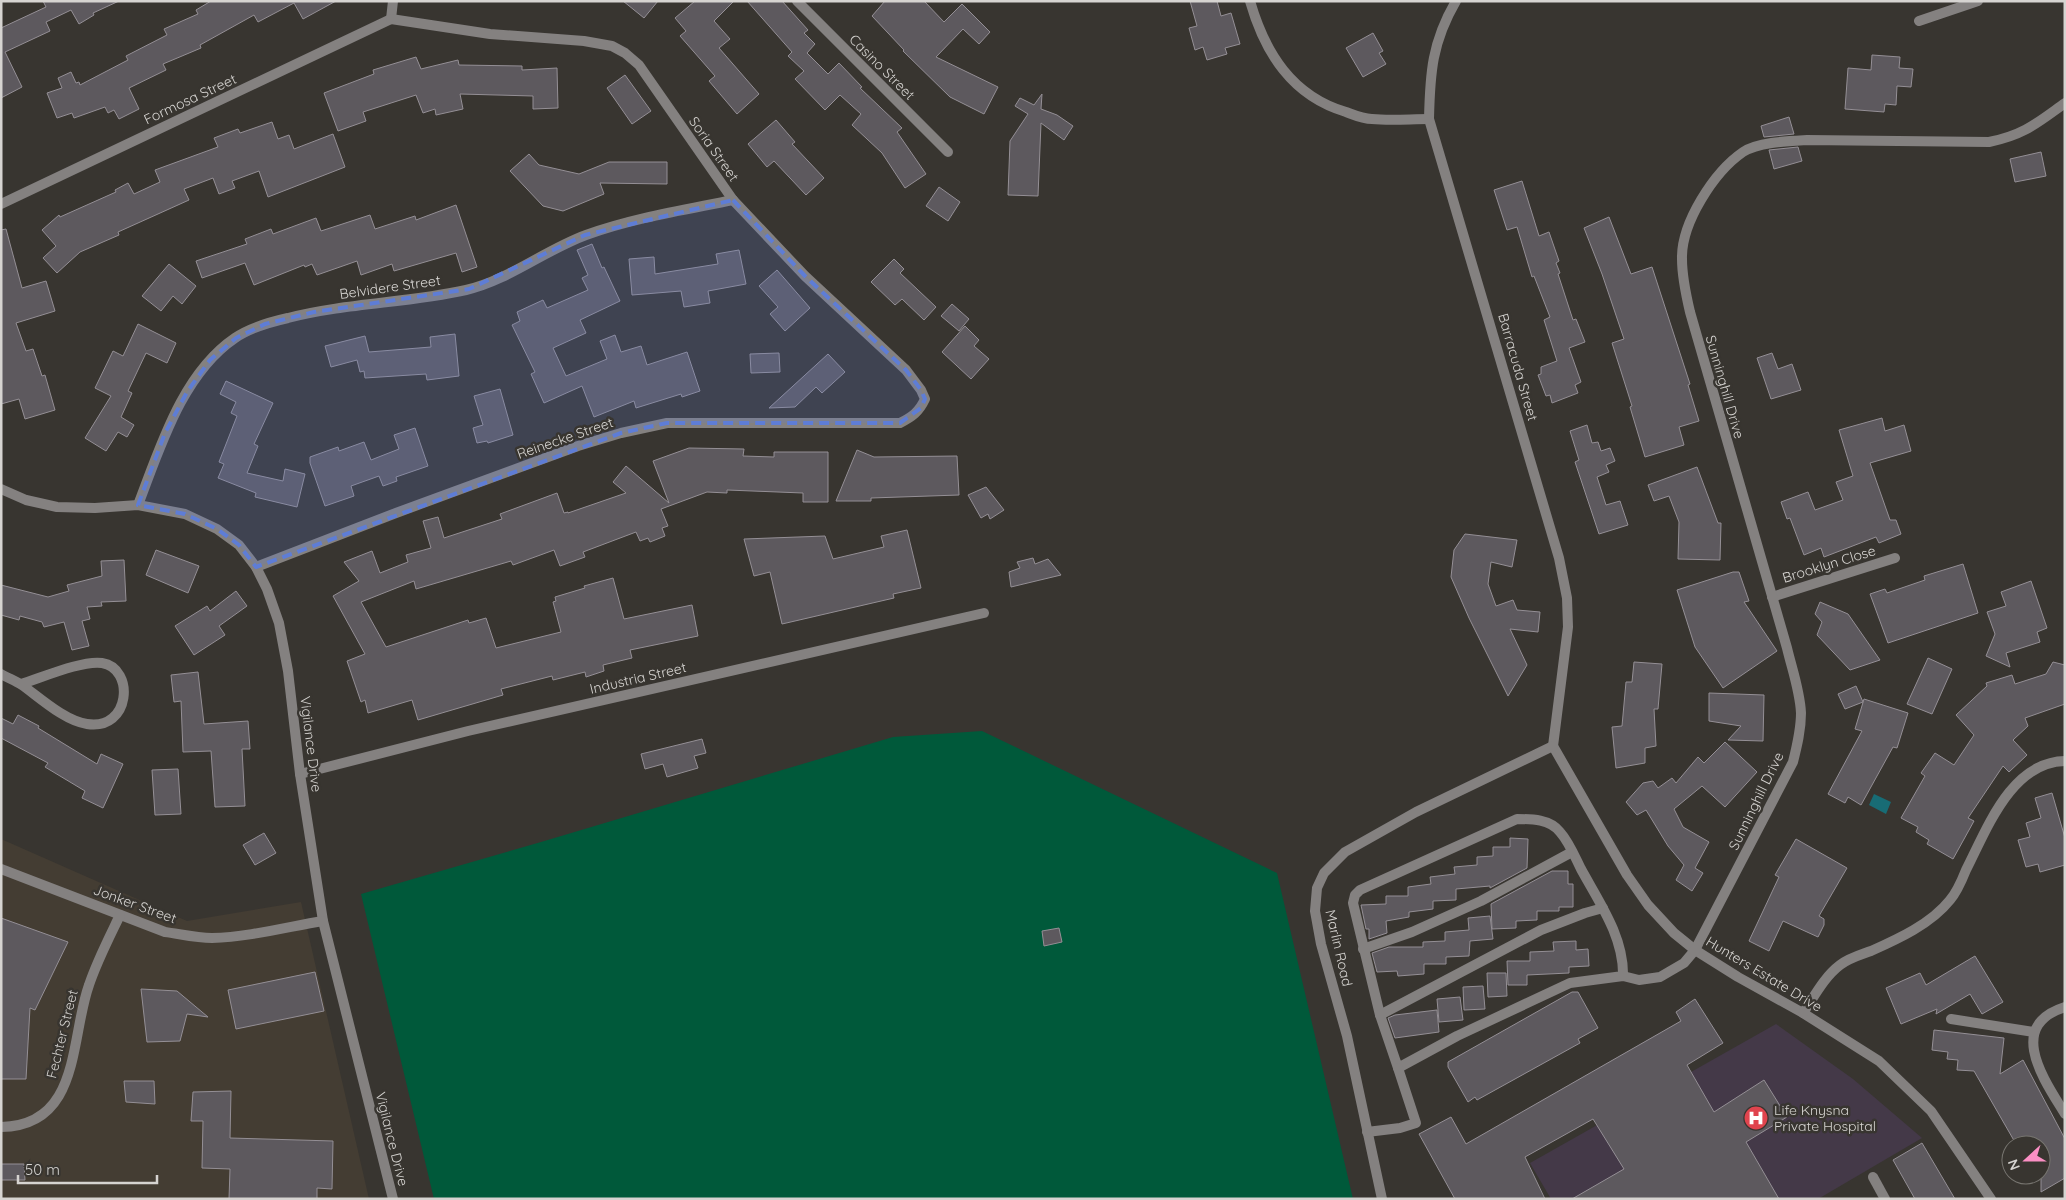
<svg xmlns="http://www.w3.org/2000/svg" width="2066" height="1200" viewBox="0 0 2066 1200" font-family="Quicksand,sans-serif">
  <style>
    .built { fill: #443d33 }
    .medical { fill: #443948 }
    .green { fill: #00593a }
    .water { fill: #186c75 }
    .building { fill: #5d595e; stroke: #948f95 }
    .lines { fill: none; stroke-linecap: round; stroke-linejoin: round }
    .minor { stroke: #848180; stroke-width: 10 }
    .marked { fill: #5e7dd6; fill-opacity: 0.2; stroke: #5e7dd6; stroke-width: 4; stroke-dasharray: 10 6; stroke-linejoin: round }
    .labels { text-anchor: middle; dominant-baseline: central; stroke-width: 5; stroke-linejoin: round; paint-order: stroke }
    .street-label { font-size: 14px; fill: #d6d4d1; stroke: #383530 }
    .poi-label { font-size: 14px; fill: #d6d4d1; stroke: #383530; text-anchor: start }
  </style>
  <rect width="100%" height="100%" fill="#383530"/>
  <path class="built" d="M1 839 187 921 301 902 369 1199H1Z"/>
  <path class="medical" d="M1776 1024 1853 1079 1922 1138 1818 1199H1551L1530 1163Z"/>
  <path class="green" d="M982 731 1277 873 1353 1199H434L361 894 541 842 893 737Z"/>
  <path class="water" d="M1874 794 1891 802 1886 814 1869 805Z"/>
  <g class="building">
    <path d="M43 1H119L93 13 94 15 79 24 71 10 46 22 50 31 5 52 22 87 1 98V28L46 7Z"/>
    <path d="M211 1H336L303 19 294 3 258 22 254 15 200 45 201 48 163 64 166 70 129 88 139 109 119 119 114 110 108 113 105 107 74 118 72 113 57 118 47 93 62 88 58 78 71 72 76 83 79 82 80 85 128 60 126 56 167 35 164 29 198 14 196 10Z"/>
    <path d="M623 1H658L644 18Z"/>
    <path d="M695 1H734L714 21 730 39 719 48 759 94 737 114 709 81 715 76 680 36 686 31 675 18Z"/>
    <path d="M747 1H782L808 30 804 33 815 44 807 53 828 74 839 63 862 87 860 88 902 128 897 132 926 174 905 188 882 153 852 125 861 114 840 95 825 110 795 79 804 71 788 56 792 52Z"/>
    <path d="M885 1H924L944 22 962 4 990 32 979 44 963 29 936 57 998 87 984 114 950 97 903 51 904 50 872 16Z"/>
    <path d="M1190 1H1217L1221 16 1231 13 1240 44 1225 48 1227 54 1207 60 1203 47 1195 50 1189 28 1197 26Z"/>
    <path d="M1373 33 1383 51 1379 53 1386 64 1363 77 1346 48Z"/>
    <path d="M1872 55 1900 57 1899 68 1913 69 1911 87 1897 86 1896 105 1885 104 1884 112 1845 109 1848 68 1871 70Z"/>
    <path d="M416 57 421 69 458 60 459 65 522 66V70L557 68 558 108 533 109V96L460 94 463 109 436 115 435 109 423 113 416 95 363 112 366 121 338 131 324 93 374 74 373 70Z"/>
    <path d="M625 75 651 111 632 124 607 88Z"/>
    <path d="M1042 94 1041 109 1057 115 1073 126 1064 140 1041 123 1038 196 1008 195 1010 141 1028 114 1015 106 1020 98 1034 105Z"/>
    <path d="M1789 117 1794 134 1764 137 1761 126Z"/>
    <path d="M776 120 795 142 792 144 824 178 806 195 774 161 767 167 748 144Z"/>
    <path d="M272 122 278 139 289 135 294 149 333 134 345 167 268 197 259 171 232 181 235 188 219 194 213 178 184 189 189 200 118 232 119 235 80 252 57 273 43 258 56 246 42 230 59 215 60 217 116 192 115 190 128 183 134 194 160 182 155 170 218 147 214 138 238 129 240 133Z"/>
    <path d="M1798 147 1802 161 1774 169 1769 150Z"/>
    <path d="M2041 152 2046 176 2015 182 2010 159Z"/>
    <path d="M529 154 539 165 579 174 609 162H667V184L600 183 604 194 563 211 543 206 510 171Z"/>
    <path d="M1522 181 1539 236 1549 232 1559 261 1556 263 1560 273 1558 274 1573 320 1576 319 1585 342 1569 348 1581 382 1575 385 1578 393 1552 403 1550 395 1546 396 1538 375 1541 374V367L1557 361 1544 320 1550 317 1534 276 1532 277 1517 227 1507 230 1494 190Z"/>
    <path d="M939 187 960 202 948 221 926 206Z"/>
    <path d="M456 205 477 267 462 272 456 253 394 271 392 264 361 275 357 261 317 275 312 264 305 267 304 265 254 285 245 263 202 278 196 261 247 244 245 239 271 229 273 234 316 218 321 231 370 215 375 229 415 216 416 220Z"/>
    <path d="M1609 217 1631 274 1652 267 1690 384 1688 385 1699 421 1679 427 1684 445 1645 457 1630 407 1632 406 1612 343 1624 339 1602 274 1584 228Z"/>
    <path d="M6 229 22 288 46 281 55 311 16 323 26 351 33 349 42 376 45 375 55 410 25 419 19 399 1 404V230Z"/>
    <path d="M592 244 602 268 604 267 620 301 580 320 586 333 553 348 566 376 607 359 600 341 615 335 621 352 641 346 647 365 687 352 700 391 682 397 681 394 636 408 634 401 594 417 582 386 544 403 531 374 535 372 512 325 520 321 517 312 543 300 547 308 588 290 582 278 588 275 577 250Z"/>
    <path d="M739 250 746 284 708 291 710 303 684 307 681 291 632 295 629 259 654 257 655 274 718 264 716 254Z"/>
    <path d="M894 259 904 269 900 273 936 307 924 320 902 299 895 305 871 282Z"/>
    <path d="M169 264 196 286 182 304 173 296 161 311 142 296Z"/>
    <path d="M777 270 810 308 785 331 770 314 778 307 759 286Z"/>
    <path d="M952 304 969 319 959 331 941 316Z"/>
    <path d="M138 324 176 343 167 363 146 353 128 391 132 393 121 417 134 425 127 437 118 432 106 451 85 438 111 396 95 388 113 351 123 356Z"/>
    <path d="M965 326 979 340 974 346 989 359 971 379 942 352Z"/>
    <path d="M455 334 459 376 427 380 426 374 365 378 364 371 360 372 357 360 331 367 325 346 365 336 369 352 431 347 430 337Z"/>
    <path d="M779 353 780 372 751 373 750 354Z"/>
    <path d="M1772 353 1778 369 1792 364 1801 390 1771 399 1757 358Z"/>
    <path d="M828 354 845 372 822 393 816 387 795 407 769 408Z"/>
    <path d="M226 381 273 403 254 444 258 446 247 473 283 481 285 469 305 474 297 507 255 497 256 493 218 478 224 464 219 462 237 416 231 413 236 402 220 394Z"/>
    <path d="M500 389 513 435 488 443 487 441 477 443 473 428 483 425 474 396Z"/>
    <path d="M1882 418 1885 431 1904 425 1911 451 1870 463 1890 520H1896L1901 534 1879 543 1876 537 1824 557 1821 548 1804 555 1790 518 1787 519 1781 502 1808 492 1815 510 1843 500 1836 482 1853 476 1839 430Z"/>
    <path d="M1587 425 1592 443 1598 442 1601 451 1610 448 1615 461 1606 465 1609 472 1597 477 1606 505 1620 501 1628 525 1599 534 1575 462 1579 460 1570 431Z"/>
    <path d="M415 428 428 466 396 477 397 481 383 486 379 476 351 486 354 496 325 506 310 463V457L338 447 339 451 364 442 371 460 399 449 394 435Z"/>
    <path d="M689 448 744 449 743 456 774 457V452H828V502H803V493L727 490V493L707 492 661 509 668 526 662 528 665 536 650 542 648 538 640 541 636 532 583 552 585 557 560 566 554 550 513 565 511 561 416 589 414 581 361 602 386 647 468 620 469 623 486 618 496 648 561 632 553 602 556 601 555 597 585 588 584 586 613 578 624 619 692 605 698 636 630 650 632 658 603 665 604 671 586 677 585 672 553 680 552 676 501 689 503 695 418 720 412 700 368 713 365 700 361 702 347 661 365 654 333 596 359 581 344 562 372 551 380 573 408 562 406 555 431 548 423 521 438 517 444 538 502 519 500 514 557 493 564 513 568 512V513L626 493 613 482 626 466 669 503 653 461Z"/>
    <path d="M857 450 874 457 957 456 959 495 871 498V501H836Z"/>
    <path d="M1697 467 1718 523H1721L1720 560 1678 559 1679 522 1669 496 1654 501 1648 485Z"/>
    <path d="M986 487 1004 510 990 519 988 514 981 518 968 495Z"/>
    <path d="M907 530 921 588 893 594 894 598 782 624 770 572 754 576 744 539 825 536 833 559 884 547 881 536Z"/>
    <path d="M1465 534 1517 540 1512 567 1491 562 1488 584 1496 606 1513 600 1517 610 1540 612 1538 632 1510 629 1527 665 1508 696 1469 618 1451 577 1454 550Z"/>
    <path d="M156 550 199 566 188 593 146 575Z"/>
    <path d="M1033 558 1035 564 1048 559 1061 575 1011 587 1009 572 1020 568 1017 562Z"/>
    <path d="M124 560 126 601 101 602 102 606 87 607 90 619 82 621 89 646 72 650 64 622 44 627 42 622 20 616 19 620 1 615V585L48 597 69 591 67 585 102 576 101 561Z"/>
    <path d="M1963 564 1978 613 1888 643 1870 594 1885 589 1887 593 1925 580 1924 576Z"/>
    <path d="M1733 572H1739L1749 601 1744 602 1777 651 1723 688 1695 647 1677 590Z"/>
    <path d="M2031 581 2047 628 2037 632 2040 642 2006 653 2010 667 1986 656 1995 634 1987 612 2006 606 2001 592Z"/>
    <path d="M236 591 247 606 219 626 225 635 194 655 175 626 207 606 210 611Z"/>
    <path d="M1820 602 1848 614 1880 660 1850 670 1817 635 1822 622 1815 614Z"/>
    <path d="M1928 658 1952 669 1932 714 1907 704Z"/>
    <path d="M1634 662 1662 664 1658 709H1654L1656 746 1645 748V763L1616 768 1612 727 1622 726 1626 682H1632Z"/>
    <path d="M2053 662 2065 665V704L2025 718 2028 726 2013 740 2027 755 2009 772 2003 766 1968 818 1974 821 1953 859 1927 844 1929 840 1916 832 1918 827 1901 818 1925 776 1921 773 1935 753 1954 765 1974 735 1956 715 1987 686 1986 683 2012 675 2015 684 2046 674Z"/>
    <path d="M198 672 204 724 248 721 250 749H242L245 806 215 807 211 751 183 752 181 701 174 702 171 675Z"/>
    <path d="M1856 686 1863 702 1845 709 1838 694Z"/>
    <path d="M1709 693 1764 695 1763 741 1728 740 1741 726 1709 721Z"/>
    <path d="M1864 699 1908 713 1897 748 1893 747 1861 805 1848 797 1845 803 1828 794 1862 731 1855 729Z"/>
    <path d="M18 715 39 726 38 728 97 764 101 754 123 764 103 808 82 798 85 791 45 767 48 763 1 738V718L13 724Z"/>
    <path d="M702 739 706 753 694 756 698 768 667 777 663 764 645 769 641 754Z"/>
    <path d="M1725 742 1757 772 1725 807 1702 786 1674 809 1683 827 1709 842 1695 868 1703 873 1692 891 1676 880 1684 865 1668 846 1646 810 1637 815 1626 802 1643 783 1653 781 1658 788 1672 778 1676 783 1698 757 1704 763Z"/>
    <path d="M178 769 181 814 155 815 152 770Z"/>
    <path d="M2052 793 2065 838V865L2040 872 2038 864 2026 867 2018 840 2030 837 2026 823 2041 818 2035 798Z"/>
    <path d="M264 833 276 853 255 865 243 845Z"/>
    <path d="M1510 838 1528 839 1527 868 1490 888V886L1456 889V900L1433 901V909L1409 912V917L1386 921 1387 933 1369 939V929H1366L1361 905 1386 904V896H1408V887L1431 884 1430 877 1455 874 1454 867 1477 865V857L1493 856V847H1510Z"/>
    <path d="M1796 839 1847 868 1819 916 1824 919V925L1818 937 1783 921 1769 951 1749 941 1779 877 1775 875Z"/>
    <path d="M1552 871H1568V884H1573V907H1559V911H1537V920L1516 921V928L1492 929 1491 904Z"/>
    <path d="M1490 916 1493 939 1470 941 1469 956 1446 957V964H1424V974L1398 976 1397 971 1377 972 1372 953 1389 947H1423V942L1445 941V932L1469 930 1468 918Z"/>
    <path d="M1 918 68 942 35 1010 30 1008 26 1079H1Z"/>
    <path d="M1059 928 1062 942 1044 946 1042 931Z"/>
    <path d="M1576 941V950L1588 949 1589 966 1569 967V973L1527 975V985H1508L1507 961H1530V952L1554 951 1553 942Z"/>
    <path d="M1975 956 2003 1002 1982 1014 1970 994 1936 1014 1937 1009 1901 1024 1886 988 1920 973 1926 985Z"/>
    <path d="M315 972 324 1011 236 1029 228 990Z"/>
    <path d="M1487 973H1506L1507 996 1488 997Z"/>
    <path d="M1483 986 1485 1009 1464 1010 1463 987Z"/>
    <path d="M141 989 177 991 208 1017 187 1014 180 1041 147 1042Z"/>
    <path d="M1572 992H1578L1598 1028 1578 1039 1580 1043 1477 1100 1475 1097 1468 1102 1448 1067V1062Z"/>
    <path d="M1460 997 1463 1020 1439 1022 1437 999Z"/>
    <path d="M1695 999 1723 1043 1687 1065 1714 1112 1764 1080 1787 1117 1746 1142 1779 1199H1572L1624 1169 1593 1119 1525 1157 1545 1199H1455L1419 1134 1451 1117 1466 1144 1681 1021 1676 1012Z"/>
    <path d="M1437 1010 1439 1032 1395 1038 1388 1018 1395 1015Z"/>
    <path d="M1934 1030 2004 1038 2000 1074 2023 1060 2065 1139V1178L2041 1192V1145H2031L2027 1138 2016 1144 1974 1071 1957 1070 1958 1060 1947 1059 1948 1052 1932 1050Z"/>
    <path d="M124 1081H154L155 1104 126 1102Z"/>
    <path d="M231 1091 230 1138 333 1141 332 1189 317 1188V1199H229L230 1169 202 1168 203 1121H191L193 1092Z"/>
    <path d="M1922 1143 1955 1199H1915L1893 1160Z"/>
    <path d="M1 1164H24L25 1180H1Z"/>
  </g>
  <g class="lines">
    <g class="minor">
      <path d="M797 1 948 152"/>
      <path d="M1250 1C1265 53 1292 96 1346 112 1354 115 1363 119 1372 119 1391 121 1410 119 1429 119"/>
      <path d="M1456 1C1432 42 1430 73 1429 119L1559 558 1567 598 1568 627 1553 746"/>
      <path d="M391 19 393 1"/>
      <path d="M1919 21 1978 1"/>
      <path d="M1 204 391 19"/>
      <path d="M1 489 26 500 57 507 95 508 138 505 185 514 217 529 239 545 256 567 267 589 279 623 288 671 300 774 323 921 393 1199"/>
      <path d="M138 505C160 448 182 374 235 338 251 327 270 322 288 318 347 303 408 303 466 290 509 280 545 250 586 235 633 218 684 210 733 200"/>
      <path d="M256 567 396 513 578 446 621 433 667 423H900C912 417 919 412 925 399L921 390 906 370 805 276 733 200 639 65 625 53 612 46 584 41 490 34 391 19"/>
      <path d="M1772 597 1895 558"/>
      <path d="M1 674C8 678 16 681 22 685 40 698 65 721 87 724 131 731 135 668 102 663 82 660 41 678 21 684"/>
      <path d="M1553 746 1627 875 1648 905 1674 933 1695 950 1738 977 1803 1013 1879 1061 1931 1111 1991 1199"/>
      <path d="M300 774 468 731 984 613"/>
      <path d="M1 869 165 932C180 934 196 938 212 938 249 937 287 927 323 921"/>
      <path d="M1363 949 1412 932 1481 901 1572 852"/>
      <path d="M1623 976C1624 937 1599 902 1581 869 1575 857 1569 842 1560 832 1550 819 1532 819 1517 819L1360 890 1355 895 1353 903 1380 1015 1398 1068 1457 1036 1570 983 1623 976 1639 980 1660 977 1684 963 1695 950 1793 762C1797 746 1801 730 1801 713 1800 691 1792 669 1787 648L1690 312C1686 295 1682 277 1682 259 1681 223 1714 172 1743 152 1758 142 1789 141 1807 140L1989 142C2024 135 2037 123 2065 103"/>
      <path d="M2065 1007C2005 1026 2045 1081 2065 1114"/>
      <path d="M1803 1013C1814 997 1824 977 1840 965 1849 958 1860 955 1871 951 1898 939 1931 924 1950 900 1957 892 1962 880 1966 870 1987 829 2011 762 2065 761"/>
      <path d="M1380 1015 1541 930 1585 913 1603 908"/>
      <path d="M1951 1019 2034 1032"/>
      <path d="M1 1127C81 1126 70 1038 89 985 97 961 109 938 120 915"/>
      <path d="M1367 1132 1400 1128 1416 1123 1398 1068"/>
      <path d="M1873 1177 1885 1199"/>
      <path d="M1382 1199 1347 1036 1321 944 1315 911 1317 888 1324 873 1345 852 1416 812 1553 746"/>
    </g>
  </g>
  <path class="marked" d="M733 200 805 276 906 370 921 390 925 399 921 408 900 423H667L621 433 256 567 239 545 217 529 185 514 138 505 165 433 187 392 210 360 236 338 265 324 314 312 469 289 585 235Z"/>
  <defs>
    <symbol id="hospital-disc" viewBox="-11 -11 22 22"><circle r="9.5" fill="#e0444e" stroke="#383530"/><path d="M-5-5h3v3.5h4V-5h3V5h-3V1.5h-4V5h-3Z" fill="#fff"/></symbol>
  </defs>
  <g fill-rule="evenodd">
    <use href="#hospital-disc" x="1742" y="1104" width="28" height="28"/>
  </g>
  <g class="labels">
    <g class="street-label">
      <text transform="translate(882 67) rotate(45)">Casino Street</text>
      <text transform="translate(190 99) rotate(-25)">Formosa Street</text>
      <text transform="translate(714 149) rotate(55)">Soria Street</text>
      <text transform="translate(390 287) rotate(-8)">Belvidere Street</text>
      <text transform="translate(1518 367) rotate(74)">Barracuda Street</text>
      <text transform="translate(1725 387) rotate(74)">Sunninghill Drive</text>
      <text transform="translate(565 438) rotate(-19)">Reinecke Street</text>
      <text transform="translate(1829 564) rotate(-17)">Brooklyn Close</text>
      <text transform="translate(638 678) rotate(-13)">Industria Street</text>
      <text transform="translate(311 744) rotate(83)">Vigilance Drive</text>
      <text transform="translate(1756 801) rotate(-64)">Sunninghill Drive</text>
      <text transform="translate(135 904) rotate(20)">Jonker Street</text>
      <text transform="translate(1339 948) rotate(77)">Marlin Road</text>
      <text transform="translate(1764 974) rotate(31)">Hunters Estate Drive</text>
      <text transform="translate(62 1034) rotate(-76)">Fechter Street</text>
      <text transform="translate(392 1139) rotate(76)">Vigilance Drive</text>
    </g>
    <g class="poi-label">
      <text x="1774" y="1110">Life Knysna<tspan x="1774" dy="16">Private Hospital</tspan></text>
    </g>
  </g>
  <rect width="2066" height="1200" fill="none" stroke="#d6d4d1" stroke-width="5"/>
  <g transform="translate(2026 1160) rotate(249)"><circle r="24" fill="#383530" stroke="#777570"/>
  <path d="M0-4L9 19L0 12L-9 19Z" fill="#fb8fc4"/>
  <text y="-8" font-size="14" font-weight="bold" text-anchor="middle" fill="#d6d4d1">N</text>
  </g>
  <path d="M18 1175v8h139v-8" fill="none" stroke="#d6d4d1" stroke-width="2.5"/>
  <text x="25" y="1175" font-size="15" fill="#d6d4d1" stroke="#383530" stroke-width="4" paint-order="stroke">50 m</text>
</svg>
